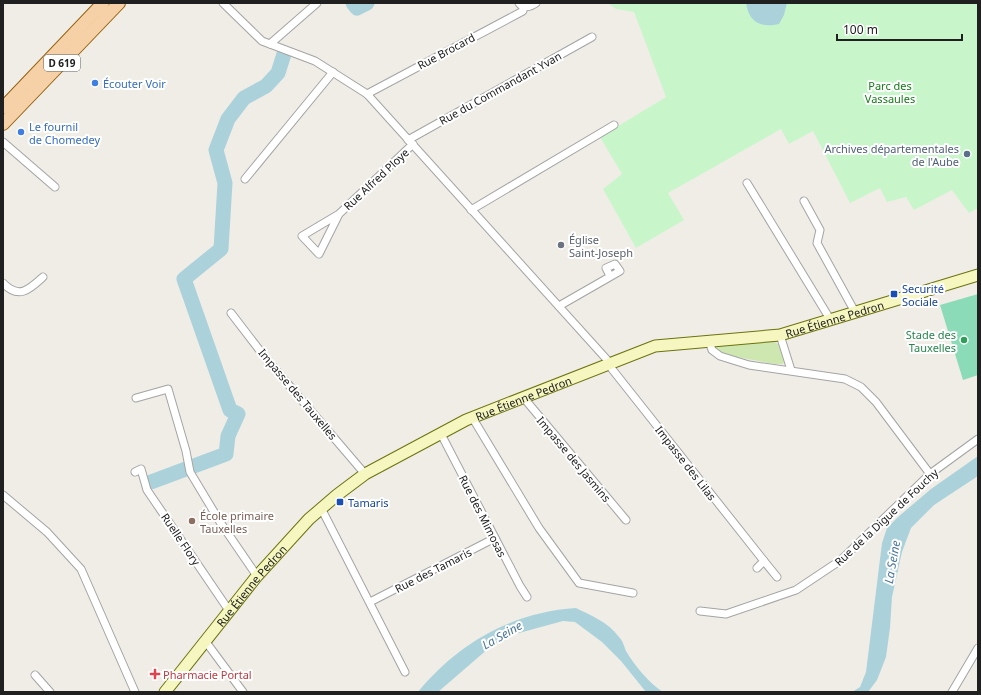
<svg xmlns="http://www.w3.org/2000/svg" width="981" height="695" viewBox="0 0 981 695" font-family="'Noto Sans',sans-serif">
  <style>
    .grass { fill: #cee7b1 }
    .park { fill: #c8f6ca }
    .pitch { fill: #8bdab8 }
    .water { fill: #abd2db }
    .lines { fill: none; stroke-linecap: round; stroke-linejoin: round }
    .river { stroke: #abd2db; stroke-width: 15 }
    .street-casing { stroke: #a4a4a4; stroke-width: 9 }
    .secondary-casing { stroke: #6c730c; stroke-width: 13 }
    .primary-casing { stroke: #93600a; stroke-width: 14 }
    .street { stroke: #fff; stroke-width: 7 }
    .secondary { stroke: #f5f6c0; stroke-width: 11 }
    .primary { stroke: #f6d0a6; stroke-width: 12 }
    .shop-dot { fill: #3f7fe0; stroke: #fff; stroke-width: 1.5 }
    .service-dot { fill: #5c6f8a; stroke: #fff; stroke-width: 1.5 }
    .worship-dot { fill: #6b7280; stroke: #fff; stroke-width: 1.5 }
    .transit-dot { fill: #1a4fb4; stroke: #fff; stroke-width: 1.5 }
    .leisure-dot { fill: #2e9e5b; stroke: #fff; stroke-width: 1.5 }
    .education-dot { fill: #8d6e63; stroke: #fff; stroke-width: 1.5 }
    .health-dot { fill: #e0444e; stroke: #fff; stroke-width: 1.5 }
    .labels { text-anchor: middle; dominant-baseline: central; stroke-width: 4; stroke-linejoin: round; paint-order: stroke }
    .shield { fill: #fff; stroke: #636363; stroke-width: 1 }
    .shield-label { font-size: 10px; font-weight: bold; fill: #202020 }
    .street-label { font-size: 11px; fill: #202020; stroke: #fff }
    .shop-label { font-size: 11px; fill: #366cbe; stroke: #fff; text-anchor: start }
    .park-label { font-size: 11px; fill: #137a17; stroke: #fff }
    .service-label { font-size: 11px; fill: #4e5e75; stroke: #fff; text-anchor: end }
    .worship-label { font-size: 11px; fill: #5b616d; stroke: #fff; text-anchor: start }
    .transit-label { font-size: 11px; fill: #164399; stroke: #fff; text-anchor: start }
    .leisure-label { font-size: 11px; fill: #27864d; stroke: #fff; text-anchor: end }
    .education-label { font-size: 11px; fill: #785e54; stroke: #fff; text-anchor: start }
    .health-label { font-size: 11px; fill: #be3a42; stroke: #fff; text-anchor: start }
    .water-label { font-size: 12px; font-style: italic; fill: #4c779c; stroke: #fff }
  </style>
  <rect width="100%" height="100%" fill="#f0ede7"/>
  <path class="grass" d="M770 339 778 344 785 360 783 364H775L720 354 713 346Z"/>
  <path class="park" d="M608 3H978V208L969 213 952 190 914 210 906 197 887 202 880 188 850 203 813 131 789 144 781 129 668 193 684 220 636 248 603 189 622 174 600 137 666 97 634 12 616 9Z"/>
  <path class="pitch" d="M978 294V375L963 380 940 305Z"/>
  <g class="water">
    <path d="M746 3H787L784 15 779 24C761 28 749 23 746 3Z"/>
    <path d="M978 456V476L934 505 911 528 902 552 892 597 890 628 886 657 877 680 868 692H852L860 687 866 672 882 543 887 528 898 517 931 489Z"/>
    <path d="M576 608C592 616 608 622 619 637 623 641 624 646 626 651 635 666 649 683 663 692H646L621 661 602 642 575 622 563 621 508 636 489 648 438 692H418C458 643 513 612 576 608Z"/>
  </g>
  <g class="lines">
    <g class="river">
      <path d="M353 3 357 8 367 3"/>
      <path d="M151 482 226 454 228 436 238 414 230 410 184 279 221 249 225 183 216 150 228 119 244 98 266 86 278 73 284 54"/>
    </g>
    <defs>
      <g id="street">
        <path d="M223 3 262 41 315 61 367 94 610 363"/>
        <path d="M519 3C523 9 530 7 536 3"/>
        <path d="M270 44 317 3"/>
        <path d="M367 94 523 11V7"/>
        <path d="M408 140 592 37"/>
        <path d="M3 142 55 187"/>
        <path d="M245 179 333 72"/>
        <path d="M747 183 830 319"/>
        <path d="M804 201 820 230 817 243 855 312"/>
        <path d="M471 210 614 125"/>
        <path d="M339 214 302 236 319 254 339 214 413 144"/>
        <path d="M3 283C19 300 30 289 43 277"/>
        <path d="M559 306 620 271 615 264 606 268 610 276"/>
        <path d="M231 313 264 356 365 474"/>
        <path d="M780 335 791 370"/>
        <path d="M709 341 712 350 720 356 749 365 845 379 861 387 876 402 930 474"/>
        <path d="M608 364 764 561 757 568"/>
        <path d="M523 397 626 520"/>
        <path d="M136 398 168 389 186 451 190 472 220 522 257 576"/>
        <path d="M472 417 539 528 579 583 633 593"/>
        <path d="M441 434 520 586 527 597"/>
        <path d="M135 472 141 469 147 490 230 612"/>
        <path d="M3 495 47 532 81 569 135 692"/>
        <path d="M321 508 405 672"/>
        <path d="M764 561 777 577"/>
        <path d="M370 602 495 538"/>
        <path d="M700 611 726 614 796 590 841 560 930 474 978 439"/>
        <path d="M206 642 243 692"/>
        <path d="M35 675 50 692"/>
        <path d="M952 692 978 648"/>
      </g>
      <g id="secondary">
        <path id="s1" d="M165 692 257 576 309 519 337 495 365 474 466 420 655 346 780 335 978 275"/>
      </g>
      <g id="primary">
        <path d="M3 108 103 3"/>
        <path d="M3 124 119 3"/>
      </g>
    </defs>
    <use href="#street" class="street-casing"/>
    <use href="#secondary" class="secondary-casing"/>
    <use href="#primary" class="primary-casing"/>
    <use href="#street" class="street"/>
    <use href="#secondary" class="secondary"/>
    <use href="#primary" class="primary"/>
  </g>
  <g class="shop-dot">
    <circle cx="95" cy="83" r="4"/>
    <circle cx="21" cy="132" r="4"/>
  </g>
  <circle class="service-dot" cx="967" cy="154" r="4"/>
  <circle class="worship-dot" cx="561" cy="245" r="4"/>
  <g class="transit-dot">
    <rect x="890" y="290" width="8" height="8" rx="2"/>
    <rect x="336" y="498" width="8" height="8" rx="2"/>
  </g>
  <circle class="leisure-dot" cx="964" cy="340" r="4"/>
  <circle class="education-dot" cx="192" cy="521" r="4"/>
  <path class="health-dot" d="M153 668h4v4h4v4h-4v4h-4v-4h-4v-4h4z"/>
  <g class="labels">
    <rect class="shield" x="44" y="55" width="36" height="16" rx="3"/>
    <g class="shield-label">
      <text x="62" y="63">D 619</text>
    </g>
    <g class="street-label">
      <text transform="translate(446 51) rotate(-28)">Rue Brocard</text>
      <text transform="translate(500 88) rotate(-29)">Rue du Commandant Yvan</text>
      <text transform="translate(376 179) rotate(-43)">Rue Alfred Ploye</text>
      <text stroke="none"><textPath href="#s1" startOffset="797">Rue Étienne Pedron</textPath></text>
      <text transform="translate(298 394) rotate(50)">Impasse des Tauxelles</text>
      <text stroke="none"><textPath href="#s1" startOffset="473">Rue Étienne Pedron</textPath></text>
      <text transform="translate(574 459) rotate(50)">Impasse des Jasmins</text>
      <text transform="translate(686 463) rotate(52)">Impasse des Lilas</text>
      <text transform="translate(483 516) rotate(63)">Rue des Mimosas</text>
      <text transform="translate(886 517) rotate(-43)">Rue de la Digue de Fouchy</text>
      <text transform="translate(181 539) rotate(56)">Ruelle Flory</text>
      <text transform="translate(433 570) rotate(-27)">Rue des Tamaris</text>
      <text stroke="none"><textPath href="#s1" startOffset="137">Rue Étienne Pedron</textPath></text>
    </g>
    <g class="shop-label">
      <text x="103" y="83">Écouter Voir</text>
      <text x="29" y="126">Le fournil<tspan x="29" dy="13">de Chomedey</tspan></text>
    </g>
    <g class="park-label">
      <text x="890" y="85">Parc des<tspan x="890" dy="13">Vassaules</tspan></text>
    </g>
    <g class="service-label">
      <text x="959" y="148">Archives départementales<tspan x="959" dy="13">de l'Aube</tspan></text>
    </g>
    <g class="worship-label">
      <text x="569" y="239">Église<tspan x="569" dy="13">Saint-Joseph</tspan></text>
    </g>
    <g class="transit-label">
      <text x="902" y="288">Securité<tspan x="902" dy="13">Sociale</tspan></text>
      <text x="348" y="502">Tamaris</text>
    </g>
    <g class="leisure-label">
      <text x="956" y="334">Stade des<tspan x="956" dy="13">Tauxelles</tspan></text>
    </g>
    <g class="education-label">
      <text x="200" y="515">École primaire<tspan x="200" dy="13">Tauxelles</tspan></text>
    </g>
    <g class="health-label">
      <text x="163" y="674">Pharmacie Portal</text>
    </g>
    <g class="water-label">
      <text transform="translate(892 562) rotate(-80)">La Seine</text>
      <text transform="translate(502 635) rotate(-30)">La Seine</text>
    </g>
  </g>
  <rect width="981" height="695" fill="none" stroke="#202020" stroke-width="8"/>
  <path d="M837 34v6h125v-6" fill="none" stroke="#202020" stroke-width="2"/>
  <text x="843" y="34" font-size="12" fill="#202020" stroke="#ffffff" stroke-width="3" paint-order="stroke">100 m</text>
</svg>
